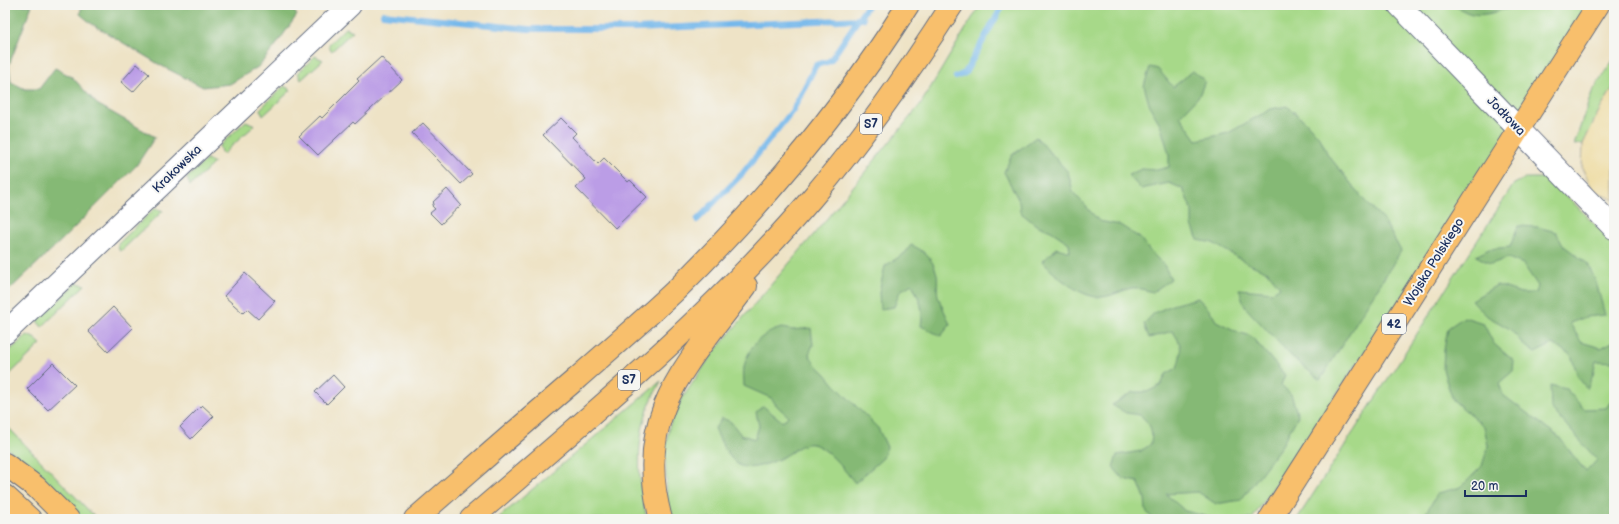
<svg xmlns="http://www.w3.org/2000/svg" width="1619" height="524" viewBox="0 0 1619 524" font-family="'Balsamiq Sans',sans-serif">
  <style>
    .green { fill: #a7d989; stroke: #618474 }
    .forest { fill: #85b975; stroke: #50746a }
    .sand { fill: #eeda9e; stroke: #84847e }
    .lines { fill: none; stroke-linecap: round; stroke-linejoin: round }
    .stream { stroke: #75b8eb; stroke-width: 6 }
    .building { fill: #bb9de6 }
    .minor-casing { stroke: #656e82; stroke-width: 24 }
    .major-casing { stroke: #656e82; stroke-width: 24 }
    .highway-casing { stroke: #656e82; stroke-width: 24 }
    .minor { stroke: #fff; stroke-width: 22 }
    .major { stroke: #f8bf6c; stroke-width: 22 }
    .highway { stroke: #f8bf6c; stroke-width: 22 }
    .labels { text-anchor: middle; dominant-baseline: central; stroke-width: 4; stroke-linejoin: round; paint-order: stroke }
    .shield { fill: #f6f6f2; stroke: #5d6b8a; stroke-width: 1 }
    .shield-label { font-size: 12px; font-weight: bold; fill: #1b2f5e }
    .street-label { font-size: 13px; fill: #1b2f5e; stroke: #f6f6f2 }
  </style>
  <rect width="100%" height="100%" fill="#f6f6f2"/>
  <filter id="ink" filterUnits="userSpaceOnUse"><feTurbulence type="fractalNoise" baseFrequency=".025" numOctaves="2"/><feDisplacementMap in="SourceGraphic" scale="8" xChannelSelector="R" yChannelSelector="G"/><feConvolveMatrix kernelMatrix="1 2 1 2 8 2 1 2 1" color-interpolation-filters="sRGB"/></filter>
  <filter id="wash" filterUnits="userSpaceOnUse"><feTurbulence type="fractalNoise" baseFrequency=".012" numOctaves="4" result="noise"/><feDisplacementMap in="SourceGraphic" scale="16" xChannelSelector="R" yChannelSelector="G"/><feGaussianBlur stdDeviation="0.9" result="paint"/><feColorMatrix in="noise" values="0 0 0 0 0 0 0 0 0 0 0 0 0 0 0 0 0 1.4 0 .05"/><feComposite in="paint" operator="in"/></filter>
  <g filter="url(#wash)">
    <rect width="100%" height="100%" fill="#eee3c6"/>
    <g class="green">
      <path d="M980 5H1595L1512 134 1252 519H672L667 498 665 451 669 427 681 400 713 353 815 233 920 105Z"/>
      <path d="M345 28 353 31 332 51 330 49 329 44Z"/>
      <path d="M315 56 323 60 301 80 298 73Z"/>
      <path d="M1614 59V86L1598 113 1583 144 1574 145 1592 92Z"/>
      <path d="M284 86 291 90 263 116 260 109Z"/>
      <path d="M246 121 255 125 223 154 221 152 219 146Z"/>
      <path d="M207 159 214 163 190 186 187 178Z"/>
      <path d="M1526 178H1545L1557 186 1614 244V519H1297L1514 184Z"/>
      <path d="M155 208 163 211 121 251 119 250 118 244Z"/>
      <path d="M77 283 85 285 42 327 37 321Z"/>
      <path d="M27 335 34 338 41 344 5 379V355Z"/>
      <path d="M661 381C657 389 652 398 649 406 635 442 638 482 647 519H497Z"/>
      <path d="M5 424 92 514 98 519H83C58 493 35 466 5 447Z"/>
    </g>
    <g class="forest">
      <path d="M5 5H32L9 65 11 82 25 89H39L55 68 72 77 97 104 155 137 136 166 67 235 5 294Z"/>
      <path d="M82 5H289L297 15 274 48 258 67 230 84 203 87 160 65 92 24 80 14Z"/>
      <path d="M1455 5H1532C1522 7 1512 7 1503 10 1484 15 1472 19 1455 5Z"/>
      <path d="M1150 67 1158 69 1173 87 1193 71 1205 81 1199 96 1180 116 1197 140 1228 133 1271 109 1287 106 1306 122 1320 138 1328 155 1341 171 1365 201 1383 219 1401 251 1320 380 1293 358 1245 307 1239 289 1273 292 1280 287 1268 272 1247 263 1213 243 1198 240 1192 225V211L1183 189 1169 183 1141 189 1128 175 1142 169 1157 170 1169 167V154L1160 124 1150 107 1144 86Z"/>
      <path d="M1036 137 1068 172 1073 192 1099 221 1120 225 1140 238 1149 250 1164 265 1171 279 1153 292C1147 291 1138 287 1132 288 1122 290 1113 296 1102 297 1082 299 1054 275 1042 261L1057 248 1070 252 1069 243 1051 231 1036 225 1020 212 1019 201 1004 172 1012 155Z"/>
      <path d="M1518 226 1538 227 1556 232 1564 246 1588 264 1596 282 1605 315 1586 317 1570 323 1581 342 1601 348 1614 341V362L1596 361 1593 375 1587 389 1578 377 1571 355 1553 344 1535 353 1523 344 1510 329 1487 316 1472 300 1497 285 1521 293H1536L1538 286 1523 264 1508 258 1491 264 1476 256 1489 249 1510 247Z"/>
      <path d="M911 245C922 249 933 259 936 271 939 278 936 288 938 296 941 306 947 315 950 325L941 336 921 326C924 308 920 300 912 284L900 291 894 307 880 309 879 292 885 266 905 253Z"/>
      <path d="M1198 298 1211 312 1216 321 1238 332 1251 336 1285 375 1281 385 1291 394 1298 416 1282 445 1241 500 1216 504 1198 492 1166 494 1185 511 1217 519H1153L1146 511 1145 498 1138 482 1123 479 1113 467 1117 455 1141 451 1151 444C1153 429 1151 425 1140 415L1126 413 1112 405 1133 392H1147L1161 385 1166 374 1177 368C1182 352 1183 344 1172 331L1149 338 1144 324 1154 313 1172 305Z"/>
      <path d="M1464 317 1483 323 1494 344 1514 361 1513 371 1499 383 1503 395 1559 437 1586 472 1597 460 1551 408 1550 385 1566 389 1584 409 1606 408 1614 397V519H1429L1425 514 1438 493 1461 487 1482 466 1488 446 1484 426 1453 400 1446 380 1443 369 1444 350 1448 328Z"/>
      <path d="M782 328 793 330 811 328 813 345 809 354 815 364 825 373 834 384 878 428 887 447 883 458 855 483C846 472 831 452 818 446 805 439 796 450 785 456 774 462 753 471 741 466 729 461 719 439 715 428L722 418 731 422 741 435 755 439 759 426 756 412 763 406 783 422 788 416 777 406 771 398 744 386C744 380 743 373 744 367 749 345 762 333 782 328Z"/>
    </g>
    <path class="sand" d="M1614 86V200L1593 190 1582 168 1583 144 1598 113Z"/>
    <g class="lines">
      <g class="stream">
        <path d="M383 14 528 29H636L863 19"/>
        <path d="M956 77 965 73 1003 5"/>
        <path d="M697 220 742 174 793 110 816 65 830 61 868 5"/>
      </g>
    </g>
    <g id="blocks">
      <g class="building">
        <path d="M381 57 402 80 355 124 353 122 318 155 299 136 320 116 322 118 359 81 357 79Z"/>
        <path d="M137 64 149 74 133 92 121 82Z"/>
        <path d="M561 118 576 133 572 137 598 164 604 158 628 182 630 180 647 197 615 228 576 188 586 179 543 135Z"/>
        <path d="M423 123 472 174 461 184 412 133Z"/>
        <path d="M447 189 461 205 441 224 430 213 435 209 432 206 434 203 433 202Z"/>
        <path d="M245 273 275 301 258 319 247 309 243 313 224 296Z"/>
        <path d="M113 307 133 328 108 352 88 331Z"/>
        <path d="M53 363 75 385 48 410 27 389Z"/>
        <path d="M333 375 344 387 327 404 315 392Z"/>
        <path d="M202 405 214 416 191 439 180 427Z"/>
      </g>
    </g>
  </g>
  <g filter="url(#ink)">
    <use href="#blocks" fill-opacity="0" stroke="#656e82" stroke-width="1"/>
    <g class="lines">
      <defs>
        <g id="minor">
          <path d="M1399 5 1614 228"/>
          <path d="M5 333 350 5"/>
        </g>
        <path id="major" d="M1270 519 1598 5"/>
        <g id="highway">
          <path d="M5 464 36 487 68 519"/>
          <path d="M5 496 30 519"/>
          <path d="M415 519C468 473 521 426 575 380 609 350 644 320 677 289 764 203 843 108 908 5"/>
          <path d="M471 519C589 417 711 317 812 198 864 137 909 72 952 5"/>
          <path d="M661 519C632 414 688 364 746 286"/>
        </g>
      </defs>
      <use href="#minor" class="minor-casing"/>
      <use href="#major" class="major-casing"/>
      <use href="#highway" class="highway-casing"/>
      <use href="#minor" class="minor"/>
      <use href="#major" class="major"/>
      <use href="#highway" class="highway"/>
    </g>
  </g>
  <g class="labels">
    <g class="shield">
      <rect x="860" y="114" width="22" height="20" rx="3"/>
      <rect x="1382" y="314" width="24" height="20" rx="3"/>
      <rect x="618" y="370" width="22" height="20" rx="3"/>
    </g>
    <g class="shield-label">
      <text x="871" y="124">S7</text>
      <text x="1394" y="324">42</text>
      <text x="629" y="380">S7</text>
    </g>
    <g class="street-label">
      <text transform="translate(1506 116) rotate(46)">Jodłowa</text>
      <text transform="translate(177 169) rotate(-44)">Krakowska</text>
      <text transform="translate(1434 262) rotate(-58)">Wojska Polskiego</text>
    </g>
  </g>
  <rect width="1619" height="524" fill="none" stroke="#f6f6f2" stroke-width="20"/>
  <path d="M1465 490v6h61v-6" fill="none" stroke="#1b2f5e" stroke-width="2"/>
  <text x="1471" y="490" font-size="12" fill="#1b2f5e" stroke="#f6f6f2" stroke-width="3" paint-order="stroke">20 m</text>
</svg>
